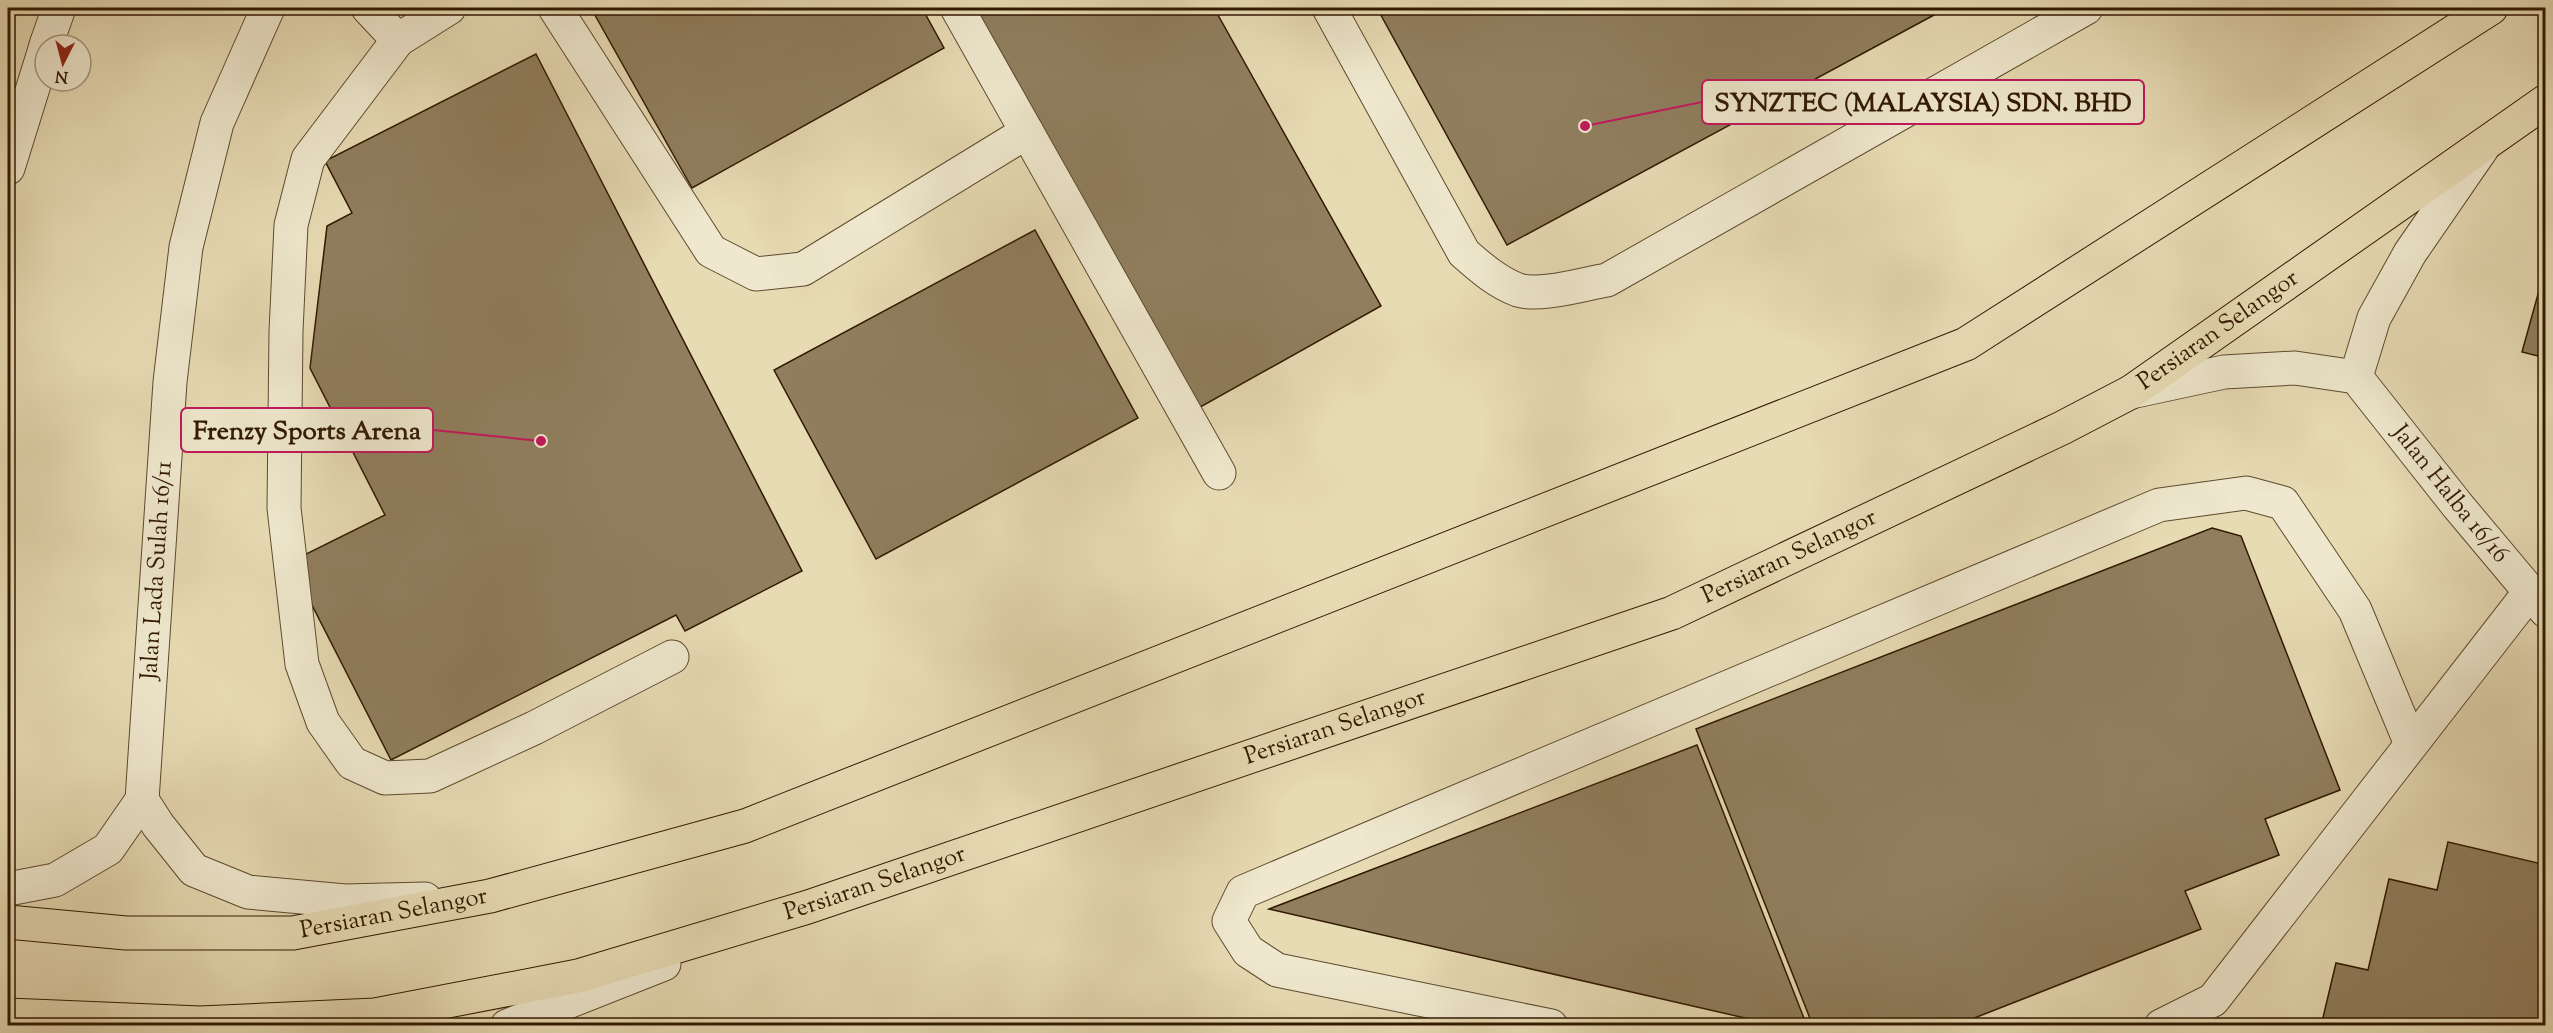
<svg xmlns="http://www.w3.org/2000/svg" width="2553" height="1033" viewBox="0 0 2553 1033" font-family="'Sorts Mill Goudy',serif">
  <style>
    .building { fill: #907e5e; stroke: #311900; stroke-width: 1.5 }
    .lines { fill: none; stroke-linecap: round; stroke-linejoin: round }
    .minor-casing { stroke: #5e4a2d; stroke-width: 35 }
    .major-casing { stroke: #311900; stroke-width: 35 }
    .minor { stroke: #efe8ce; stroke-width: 33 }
    .major { stroke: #e7dbb4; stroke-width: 33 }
    .labels { text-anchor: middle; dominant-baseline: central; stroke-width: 4.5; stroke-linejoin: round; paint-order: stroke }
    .street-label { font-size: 24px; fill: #311900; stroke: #efe8ce }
    .leader { fill: none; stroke: #c2185b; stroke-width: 2 }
    .callout-dot { fill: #c2185b; stroke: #efe8ce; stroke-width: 2 }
    .callout { fill: #efe8ce; stroke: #c2185b; stroke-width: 2 }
    .callout-label { font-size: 26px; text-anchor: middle; font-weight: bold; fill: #311900 }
  </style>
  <rect width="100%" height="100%" fill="#e7dbb4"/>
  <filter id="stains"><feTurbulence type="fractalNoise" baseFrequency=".00333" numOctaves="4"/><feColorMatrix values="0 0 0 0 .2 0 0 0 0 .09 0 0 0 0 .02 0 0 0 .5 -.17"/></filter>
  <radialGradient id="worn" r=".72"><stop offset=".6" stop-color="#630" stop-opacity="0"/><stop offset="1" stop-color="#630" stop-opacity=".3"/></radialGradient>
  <g class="building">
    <path d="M591 8H922L944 48 692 188Z"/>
    <path d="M969 8H1214L1381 306 1195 410Z"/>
    <path d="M1377 8H1947L1507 245Z"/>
    <path d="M536 54 802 571 685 631 676 615 391 760 290 562 385 515 310 368 327 226 352 213 325 161Z"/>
    <path d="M1035 230 1138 418 876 559 774 370Z"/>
    <path d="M2540 287 2546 289V358L2522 352Z"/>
    <path d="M2212 528 2241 536 2340 790 2265 819 2279 855 2185 891 2201 929 1954 1026H1813L1696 729Z"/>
    <path d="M1697 745 1807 1026H1780L1269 909Z"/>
    <path d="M2448 842 2546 865V1026H2321L2336 963 2368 970 2389 879 2437 890Z"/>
  </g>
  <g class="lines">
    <defs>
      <g id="minor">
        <path d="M368 8 398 40 449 8"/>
        <path d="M555 8 711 251 756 274 803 269 1027 132"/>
        <path d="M957 8 1219 473"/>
        <path d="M1329 8 1464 253C1481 268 1497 282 1518 290 1540 297 1583 284 1607 280L2086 8"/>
        <path d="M398 40 308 159 291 225 286 331 284 508 302 664 323 722 352 763 385 778 430 776 534 728 672 657"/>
        <path d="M46 45 59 8"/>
        <path d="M8 168 45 49"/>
        <path d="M2356 377 2374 318 2410 253 2483 147"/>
        <path id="s1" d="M2131 392 2224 372 2295 368 2356 377 2458 506 2546 611"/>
        <path d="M142 800 158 825 194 870 248 892 345 901 425 899"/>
        <path id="s2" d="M8 889 55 880 108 849 142 800 170 382 186 247 217 123 268 8"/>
        <path d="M507 1026 664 964"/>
        <path d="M1551 1026 1277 970 1248 951 1229 921 1243 892 2159 505 2246 493 2283 503 2355 610 2411 744"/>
        <path d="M2161 1026 2213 1000 2529 593"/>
      </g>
      <g id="major">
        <path id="s3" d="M8 922 126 933H293L490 896 745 826 1966 344 2491 8"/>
        <path id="s4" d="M8 1015 200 1023 375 1015 578 976 808 907 1672 613 2062 428 2131 392 2546 101"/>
      </g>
    </defs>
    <use href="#minor" class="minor-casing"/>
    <use href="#major" class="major-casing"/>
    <use href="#minor" class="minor"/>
    <use href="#major" class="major"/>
  </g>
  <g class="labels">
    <g class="street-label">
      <text stroke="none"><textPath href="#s4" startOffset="2343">Persiaran Selangor</textPath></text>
      <text stroke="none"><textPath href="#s1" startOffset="378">Jalan Halba 16/16</textPath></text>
      <text stroke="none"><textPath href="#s4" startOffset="1857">Persiaran Selangor</textPath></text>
      <text stroke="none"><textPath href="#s2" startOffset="399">Jalan Lada Sulah 16/11</textPath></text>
      <text stroke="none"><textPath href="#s4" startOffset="1371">Persiaran Selangor</textPath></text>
      <text stroke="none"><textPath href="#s4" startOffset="885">Persiaran Selangor</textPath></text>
      <text stroke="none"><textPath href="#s3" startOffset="388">Persiaran Selangor</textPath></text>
    </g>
  </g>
  <path class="leader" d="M1585 126L1702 102M541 441L433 430"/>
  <g class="callout-dot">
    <circle cx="1585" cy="126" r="6"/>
    <circle cx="541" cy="441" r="6"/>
  </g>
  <g class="callout">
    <rect x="1702" y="80" width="442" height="44" rx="6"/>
    <rect x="181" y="408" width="252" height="44" rx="6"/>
  </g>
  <g class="callout-label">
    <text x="1923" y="111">SYNZTEC (MALAYSIA) SDN. BHD</text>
    <text x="307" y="439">Frenzy Sports Arena</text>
  </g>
  <rect width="2553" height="1033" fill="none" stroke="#e7dbb4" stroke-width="30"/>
  <rect x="9" y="9" width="2535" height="1015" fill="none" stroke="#311900" stroke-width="3"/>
  <rect x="15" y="15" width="2523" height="1003" fill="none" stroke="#311900" stroke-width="1.5"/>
  <g transform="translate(63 63) rotate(186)"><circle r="28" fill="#efe8ce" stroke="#a3957c" stroke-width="1.5"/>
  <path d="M0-4.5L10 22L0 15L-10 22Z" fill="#8f2418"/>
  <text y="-9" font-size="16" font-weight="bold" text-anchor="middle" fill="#311900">N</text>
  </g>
  <rect width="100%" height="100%" filter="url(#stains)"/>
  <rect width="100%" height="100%" fill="url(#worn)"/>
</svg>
